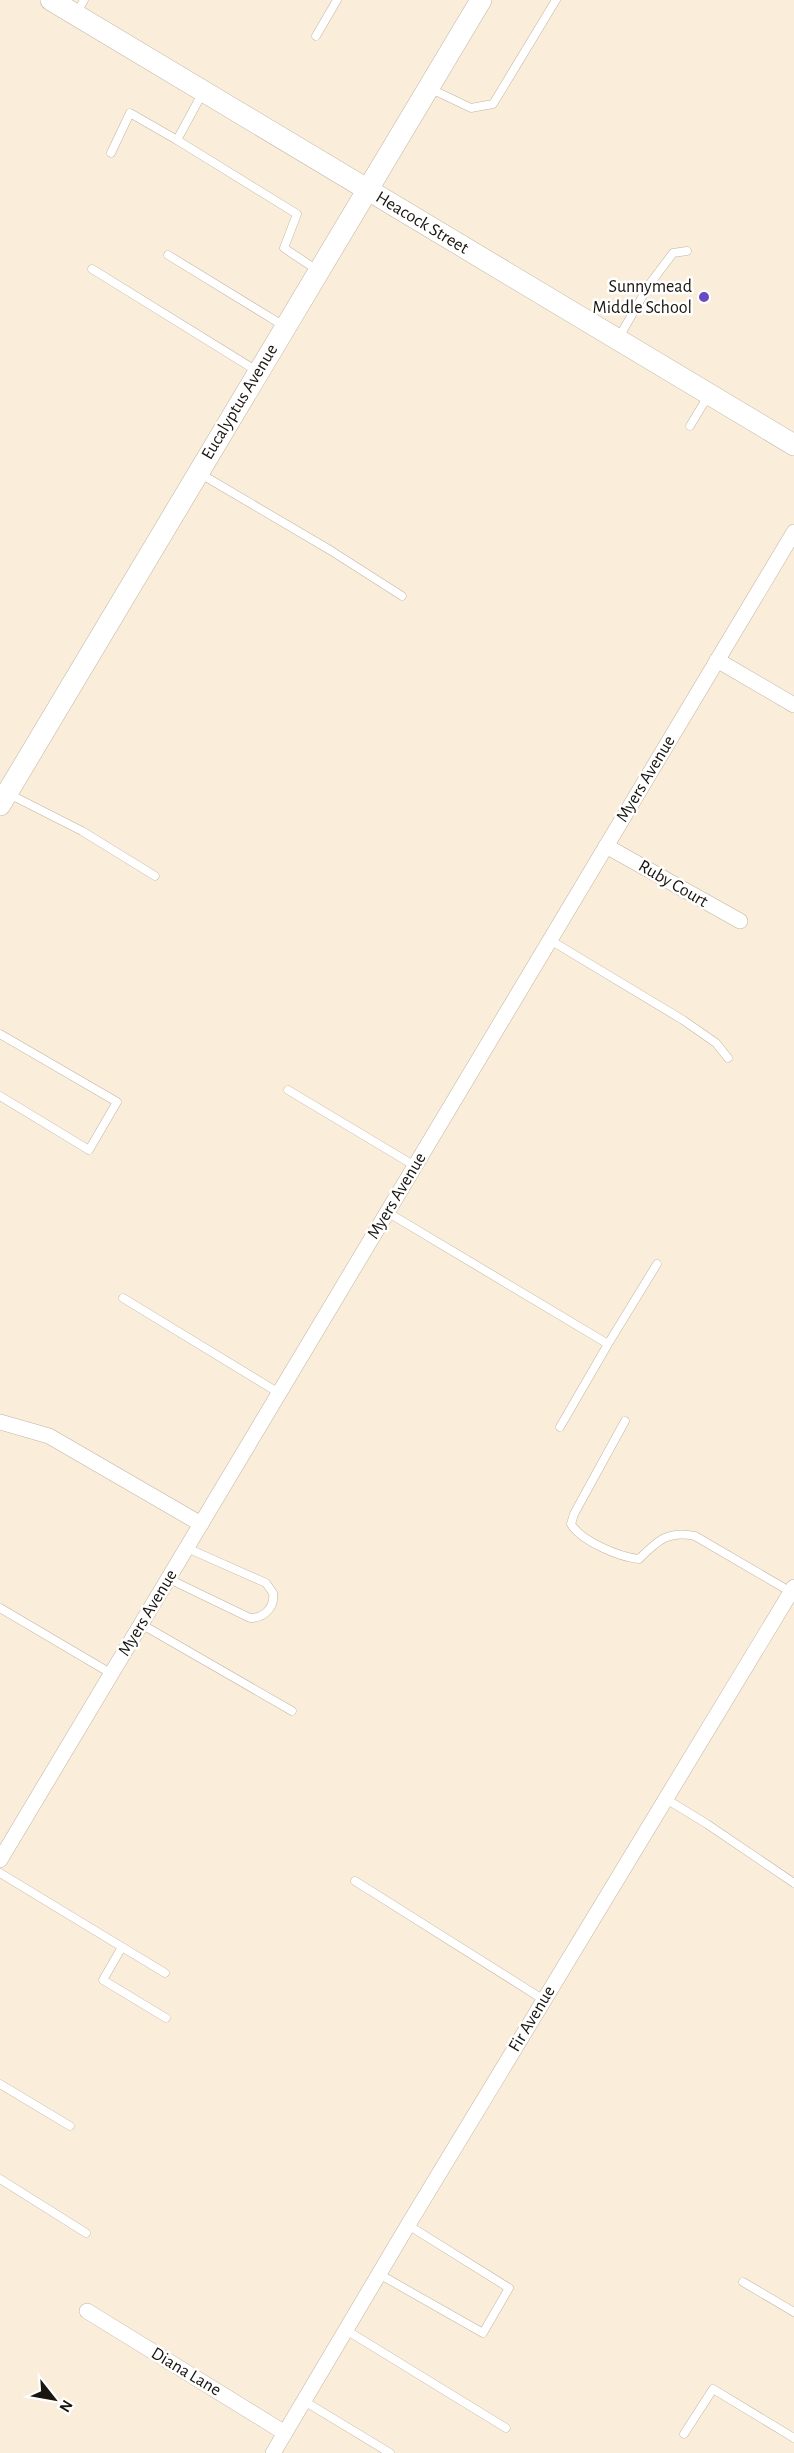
<svg xmlns="http://www.w3.org/2000/svg" width="794" height="2453" viewBox="0 0 794 2453" font-family="'Alegreya Sans',sans-serif">
  <style>
    .lines { fill: none; stroke-linecap: round; stroke-linejoin: round }
    .lane-casing { stroke: #bfb4a1; stroke-width: 9 }
    .street-casing { stroke: #bfb4a1; stroke-width: 16 }
    .secondary-casing { stroke: #bfb4a1; stroke-width: 22 }
    .lane { stroke: #fff; stroke-width: 8 }
    .street { stroke: #fff; stroke-width: 15 }
    .secondary { stroke: #fff; stroke-width: 21 }
    .poi-dot { fill: #694ac2; stroke: #fff; stroke-width: 2 }
    .labels { text-anchor: middle; dominant-baseline: central; stroke-width: 5; stroke-linejoin: round; paint-order: stroke }
    .street-label { font-size: 18px; fill: #19150f; stroke: #fff }
    .poi-label { font-size: 18px; fill: #19150f; stroke: #fff; text-anchor: end }
  </style>
  <rect width="100%" height="100%" fill="#faeeda"/>
  <g class="lines">
    <defs>
      <g id="lane">
        <path d="M76 14 84 0"/>
        <path d="M316 36 337 0"/>
        <path d="M429 88 471 108 493 104 556 0"/>
        <path d="M203 92 177 140 297 214 284 248 317 270"/>
        <path d="M111 153 130 113 177 140"/>
        <path d="M168 255 284 326"/>
        <path d="M92 269 257 371"/>
        <path d="M618 339 649 285 673 253 687 251"/>
        <path d="M690 426 708 396"/>
        <path d="M199 473 330 550 402 596"/>
        <path d="M7 793 82 831 155 876"/>
        <path d="M550 940 683 1020 716 1043 728 1058"/>
        <path d="M0 1034 117 1102 89 1150 0 1096"/>
        <path d="M288 1090 415 1166"/>
        <path d="M387 1212 608 1344 657 1264"/>
        <path d="M123 1298 279 1393"/>
        <path d="M625 1421 574 1514 571 1524C581 1541 619 1557 639 1559 657 1541 668 1530 695 1536L791 1592"/>
        <path d="M560 1427 608 1344"/>
        <path d="M169 1579 250 1618C264 1618 275 1608 273 1593L266 1583 187 1548"/>
        <path d="M0 1608 112 1674"/>
        <path d="M141 1624 292 1711"/>
        <path d="M666 1799 707 1824 794 1883"/>
        <path d="M0 1873 165 1973"/>
        <path d="M355 1881 544 2000"/>
        <path d="M122 1947 103 1980 166 2018"/>
        <path d="M0 2084 70 2126"/>
        <path d="M0 2179 86 2233"/>
        <path d="M379 2274 483 2333 509 2288 408 2225"/>
        <path d="M743 2282 794 2312"/>
        <path d="M346 2330 506 2428"/>
        <path d="M304 2401 390 2453"/>
        <path d="M684 2434 713 2389 794 2438"/>
      </g>
      <g id="street">
        <path d="M717 660 794 705"/>
        <path d="M606 846 740 921"/>
        <path d="M0 1422 49 1436 201 1524"/>
        <path d="M0 1860 794 532"/>
        <path d="M87 2311 285 2433"/>
        <path d="M273 2453 408 2225 794 1587"/>
      </g>
      <g id="secondary">
        <path d="M51 0 794 445"/>
        <path d="M0 805 481 0"/>
      </g>
    </defs>
    <use href="#lane" class="lane-casing"/>
    <use href="#street" class="street-casing"/>
    <use href="#secondary" class="secondary-casing"/>
    <use href="#lane" class="lane"/>
    <use href="#street" class="street"/>
    <use href="#secondary" class="secondary"/>
  </g>
  <circle class="poi-dot" cx="704" cy="297" r="6"/>
  <g class="labels">
    <g class="street-label">
      <text transform="translate(422 223) rotate(31)">Heacock Street</text>
      <text transform="translate(240 402) rotate(-59)">Eucalyptus Avenue</text>
      <text transform="translate(646 779) rotate(-59)">Myers Avenue</text>
      <text transform="translate(673 884) rotate(30)">Ruby Court</text>
      <text transform="translate(397 1196) rotate(-59)">Myers Avenue</text>
      <text transform="translate(148 1613) rotate(-59)">Myers Avenue</text>
      <text transform="translate(532 2019) rotate(-59)">Fir Avenue</text>
      <text transform="translate(186 2372) rotate(31)">Diana Lane</text>
    </g>
    <g class="poi-label">
      <text x="692" y="287">Sunnymead<tspan x="692" dy="21">Middle School</tspan></text>
    </g>
  </g>
  <g transform="translate(54 2399) rotate(121)" stroke="#ffffff" stroke-width="4.5" paint-order="stroke">
  <path d="M0-4.5L10 22L0 15L-10 22Z" fill="#19150f"/>
  <text y="-9" font-size="16" font-weight="bold" text-anchor="middle" fill="#19150f">N</text>
  </g>
</svg>
